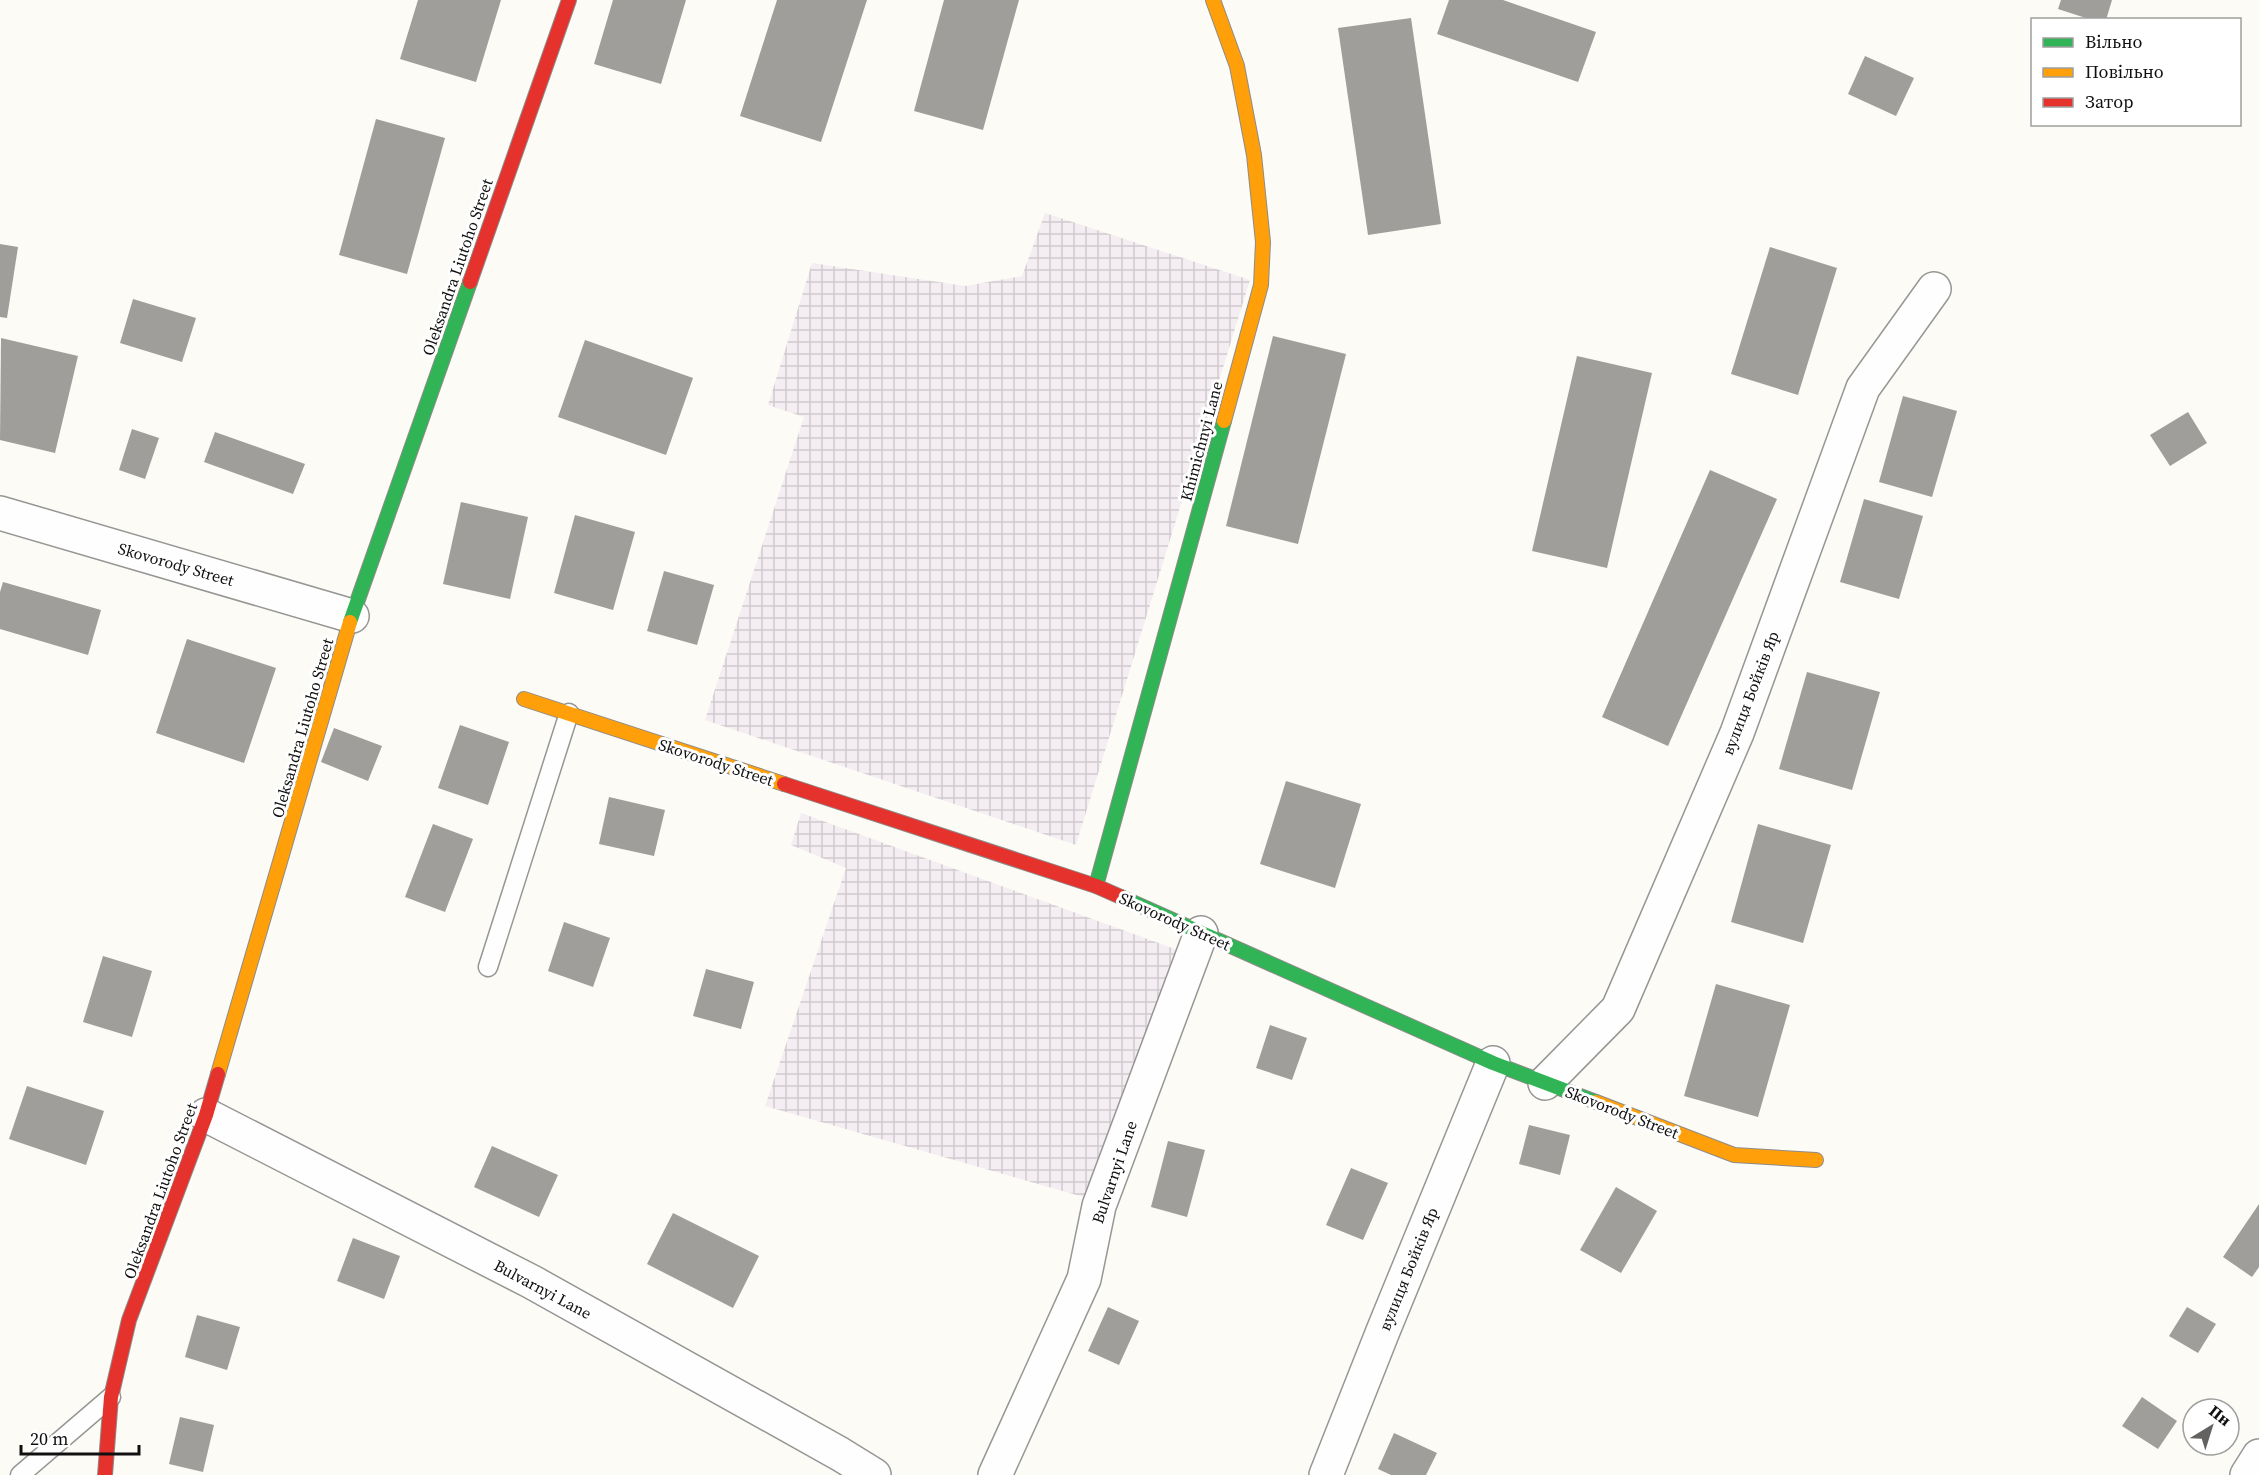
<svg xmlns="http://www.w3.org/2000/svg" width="2259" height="1475" viewBox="0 0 2259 1475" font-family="'Source Serif 4',serif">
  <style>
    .industrial { fill: url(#industrial-grid) }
    .building { fill: #a09e9b }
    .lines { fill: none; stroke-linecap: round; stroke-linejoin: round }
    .lane-casing { stroke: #969694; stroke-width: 21 }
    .street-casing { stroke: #969694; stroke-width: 36 }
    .fast-casing { stroke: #8d8c8a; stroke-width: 16 }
    .slow-casing { stroke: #8d8c8a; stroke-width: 16 }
    .jam-casing { stroke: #8d8c8a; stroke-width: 16 }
    .lane { stroke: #fffefe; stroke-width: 18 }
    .street { stroke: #fffefe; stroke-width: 33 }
    .fast { stroke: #30b455; stroke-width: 14 }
    .slow { stroke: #ff9f0a; stroke-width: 14 }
    .jam { stroke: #e5322d; stroke-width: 14 }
    .labels { text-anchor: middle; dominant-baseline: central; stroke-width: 6; stroke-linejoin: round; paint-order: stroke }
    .street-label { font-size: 16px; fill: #101010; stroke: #fff }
  </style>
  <defs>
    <pattern id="industrial-grid" width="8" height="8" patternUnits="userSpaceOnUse" patternTransform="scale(1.5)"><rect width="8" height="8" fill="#f4eef2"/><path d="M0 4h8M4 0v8" fill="none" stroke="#d0cbce"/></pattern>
  </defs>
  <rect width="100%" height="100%" fill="#fcfbf6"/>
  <g class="industrial">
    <path d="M1045 213 1250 280 1076 845 705 720 804 417 768 405 812 263 965 286 1022 276Z"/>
    <path d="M801 813 1186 953 1087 1198 765 1106 846 868 791 845Z"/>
  </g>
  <g class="building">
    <path d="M418 0H501L476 82 400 59Z"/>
    <path d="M613 0H686L661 84 594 64Z"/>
    <path d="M777 0H867L821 142 740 116Z"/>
    <path d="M944 0H1019L983 130 914 111Z"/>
    <path d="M1449 0H1503L1596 32 1578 82 1437 34Z"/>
    <path d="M2061 0H2112L2106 20H2092L2058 9Z"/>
    <path d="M1411 18 1441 224 1368 235 1338 28Z"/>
    <path d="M1865 56 1914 78 1896 116 1848 94Z"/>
    <path d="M376 119 445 138 407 274 339 255Z"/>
    <path d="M0 244 18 247 7 318 0 317Z"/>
    <path d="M1770 247 1837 268 1798 395 1731 374Z"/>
    <path d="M133 299 196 318 182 362 120 343Z"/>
    <path d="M1273 336 1346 354 1298 544 1226 526Z"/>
    <path d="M1 338 78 356 55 453 0 440Z"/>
    <path d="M585 340 693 378 666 455 558 417Z"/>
    <path d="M1577 356 1652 373 1607 568 1532 551Z"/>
    <path d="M1903 396 1957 411 1932 497 1879 482Z"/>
    <path d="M2188 412 2207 443 2170 466 2150 435Z"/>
    <path d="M132 429 159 438 145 479 119 470Z"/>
    <path d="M215 432 305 464 293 494 204 462Z"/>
    <path d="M1710 470 1777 499 1668 746 1602 717Z"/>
    <path d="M1864 499 1923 516 1899 599 1840 582Z"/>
    <path d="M461 502 528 517 510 599 443 584Z"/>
    <path d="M575 515 635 532 613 610 554 593Z"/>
    <path d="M664 571 714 585 697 645 647 631Z"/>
    <path d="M3 582 101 610 88 655 0 629V592Z"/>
    <path d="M187 639 276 668 244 763 156 733Z"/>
    <path d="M1807 672 1880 692 1852 790 1779 769Z"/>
    <path d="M460 725 509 742 488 805 438 788Z"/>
    <path d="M334 728 382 746 368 781 321 762Z"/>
    <path d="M1286 781 1361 804 1335 888 1260 864Z"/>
    <path d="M609 797 665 810 654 856 599 844Z"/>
    <path d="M433 824 473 839 445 912 405 897Z"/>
    <path d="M1758 824 1831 845 1803 943 1731 922Z"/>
    <path d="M564 922 610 938 593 987 548 971Z"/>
    <path d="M103 956 152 971 132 1037 83 1022Z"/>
    <path d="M706 969 754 982 741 1029 693 1016Z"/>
    <path d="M1716 984 1790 1005 1758 1117 1684 1096Z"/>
    <path d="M1270 1025 1307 1038 1292 1080 1256 1068Z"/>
    <path d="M27 1086 104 1111 86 1165 9 1139Z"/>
    <path d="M1529 1125 1570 1135 1560 1175 1519 1164Z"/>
    <path d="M1168 1141 1205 1150 1187 1217 1151 1207Z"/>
    <path d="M492 1146 558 1175 539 1217 474 1187Z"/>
    <path d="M1351 1168 1388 1183 1363 1240 1326 1225Z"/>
    <path d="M1616 1187 1657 1211 1621 1273 1580 1250Z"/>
    <path d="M2259 1204V1267L2252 1277 2223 1257Z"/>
    <path d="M673 1213 759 1256 733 1308 647 1264Z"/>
    <path d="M353 1238 400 1256 384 1299 337 1281Z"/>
    <path d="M1108 1307 1139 1321 1119 1365 1088 1351Z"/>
    <path d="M2187 1307 2216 1324 2198 1353 2169 1336Z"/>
    <path d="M197 1315 240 1327 227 1370 185 1357Z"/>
    <path d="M2142 1397 2177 1421 2158 1449 2122 1426Z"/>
    <path d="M180 1417 214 1425 203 1472 169 1464Z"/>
    <path d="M1394 1433 1437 1453 1426 1475H1391L1378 1469Z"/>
  </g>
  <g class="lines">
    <defs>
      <g id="lane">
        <path d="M488 967 569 713"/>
        <path d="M20 1475 111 1397"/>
      </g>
      <g id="street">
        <path d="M0 513 352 616"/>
        <path d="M1545 1083 1618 1009 1737 733 1863 388 1934 289"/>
        <path d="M206 1115 532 1282 840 1454 874 1475"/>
        <path d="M995 1475 1084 1279 1099 1206 1201 933"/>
        <path d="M1326 1475 1383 1331 1493 1063"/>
        <path d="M2247 1475 2259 1456"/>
      </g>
      <g id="fast">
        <path d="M350 622 470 282"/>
        <path d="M1096 886 1224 421"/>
        <path d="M1121 897 1493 1063 1596 1102"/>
      </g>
      <g id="slow">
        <path d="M1213 0 1237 66 1254 155 1263 242 1261 285 1224 421"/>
        <path d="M524 699 784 784"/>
        <path d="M218 1074 350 622"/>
        <path d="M1596 1102 1734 1155 1816 1160"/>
      </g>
      <g id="jam">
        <path d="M470 282 569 0"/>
        <path d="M784 784 1096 886 1121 897"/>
        <path d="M105 1475 111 1397 129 1320 206 1115 218 1074"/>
      </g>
    </defs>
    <use href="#lane" class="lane-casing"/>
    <use href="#street" class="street-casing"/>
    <use href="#fast" class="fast-casing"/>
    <use href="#slow" class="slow-casing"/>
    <use href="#jam" class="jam-casing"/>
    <use href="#lane" class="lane"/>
    <use href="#street" class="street"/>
    <use href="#fast" class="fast"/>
    <use href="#slow" class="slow"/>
    <use href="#jam" class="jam"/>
  </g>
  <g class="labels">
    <g class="street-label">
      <text transform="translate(457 267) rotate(-71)">Oleksandra Liutoho Street</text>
      <text transform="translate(1201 441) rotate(-75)">Khimichnyi Lane</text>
      <text transform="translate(176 564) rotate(16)">Skovorody Street</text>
      <text transform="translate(1750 693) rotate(-69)">вулиця Бойків Яр</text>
      <text transform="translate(302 728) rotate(-74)">Oleksandra Liutoho Street</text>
      <text transform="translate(716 762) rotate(18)">Skovorody Street</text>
      <text transform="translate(1175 921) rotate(24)">Skovorody Street</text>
      <text transform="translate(1622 1112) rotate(21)">Skovorody Street</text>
      <text transform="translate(1114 1172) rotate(-71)">Bulvarnyi Lane</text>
      <text transform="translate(160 1191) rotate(-70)">Oleksandra Liutoho Street</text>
      <text transform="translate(1408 1269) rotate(-68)">вулиця Бойків Яр</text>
      <text transform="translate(543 1289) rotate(28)">Bulvarnyi Lane</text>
    </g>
  </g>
  <rect x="2031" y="18" width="210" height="108" fill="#ffffff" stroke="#9f9f9f" stroke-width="1.5"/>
  <rect x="2043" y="38" width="30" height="9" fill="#30b455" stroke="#9f9f9f" stroke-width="1.5"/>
  <text x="2085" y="48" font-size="18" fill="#101010">Вільно</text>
  <rect x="2043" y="68" width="30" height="9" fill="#ff9f0a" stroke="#9f9f9f" stroke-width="1.5"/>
  <text x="2085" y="78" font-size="18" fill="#101010">Повільно</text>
  <rect x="2043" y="98" width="30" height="9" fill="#e5322d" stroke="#9f9f9f" stroke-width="1.5"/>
  <text x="2085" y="108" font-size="18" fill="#101010">Затор</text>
  <g transform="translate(2211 1427) rotate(38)"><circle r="28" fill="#ffffff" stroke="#9f9f9f" stroke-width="1.5"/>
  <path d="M0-4.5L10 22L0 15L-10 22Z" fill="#636260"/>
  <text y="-9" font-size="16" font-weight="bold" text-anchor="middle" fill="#101010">Пн</text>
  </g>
  <path d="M21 1445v9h118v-9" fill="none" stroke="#101010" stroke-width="3"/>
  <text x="30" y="1445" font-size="18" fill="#101010" stroke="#ffffff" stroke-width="4.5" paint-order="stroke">20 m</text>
</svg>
